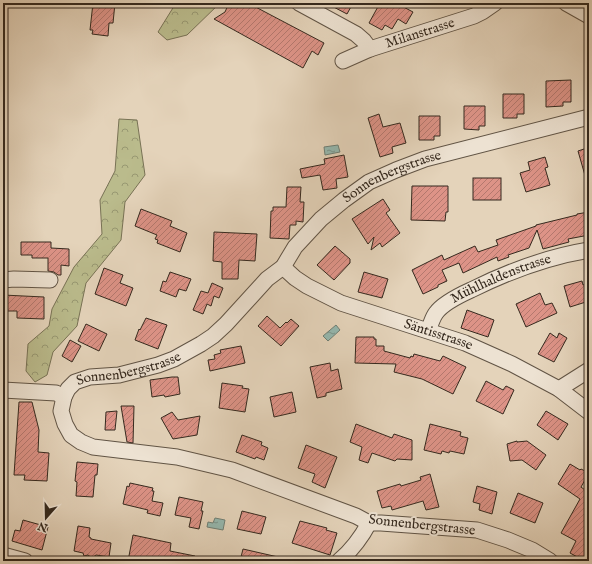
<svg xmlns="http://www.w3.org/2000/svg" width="592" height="564" viewBox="0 0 592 564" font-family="'IM FELL English',serif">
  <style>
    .forest { fill: url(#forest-crowns); stroke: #787255 }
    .water { fill: url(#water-ripples); stroke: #6f7f75 }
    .building { fill: url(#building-hatch); stroke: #35291e }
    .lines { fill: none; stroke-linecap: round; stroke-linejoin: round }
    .minor-casing { stroke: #615445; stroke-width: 17 }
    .minor { stroke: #ede2d2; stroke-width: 15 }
    .labels { text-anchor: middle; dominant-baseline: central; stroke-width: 4; stroke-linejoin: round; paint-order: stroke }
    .street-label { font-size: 14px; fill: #35291e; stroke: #ede2d2 }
  </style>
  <defs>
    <pattern id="forest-crowns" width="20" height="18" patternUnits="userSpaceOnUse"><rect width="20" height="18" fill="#babb8c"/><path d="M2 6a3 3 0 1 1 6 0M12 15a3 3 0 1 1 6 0" fill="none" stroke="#989872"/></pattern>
    <pattern id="water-ripples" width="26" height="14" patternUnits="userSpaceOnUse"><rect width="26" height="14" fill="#95b8af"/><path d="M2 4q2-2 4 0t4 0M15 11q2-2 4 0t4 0" fill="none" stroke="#7a968e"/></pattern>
    <pattern id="building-hatch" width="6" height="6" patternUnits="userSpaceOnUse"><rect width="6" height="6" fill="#dd9387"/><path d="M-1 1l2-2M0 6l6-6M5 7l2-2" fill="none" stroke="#b4786e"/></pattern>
  </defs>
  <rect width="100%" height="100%" fill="#e4d3ba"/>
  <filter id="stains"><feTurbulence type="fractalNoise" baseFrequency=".005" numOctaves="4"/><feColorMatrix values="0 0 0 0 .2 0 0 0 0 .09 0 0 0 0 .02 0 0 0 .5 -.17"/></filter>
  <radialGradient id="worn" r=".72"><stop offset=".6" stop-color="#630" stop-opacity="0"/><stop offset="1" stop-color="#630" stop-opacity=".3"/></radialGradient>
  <g class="forest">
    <path d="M176 3H220L187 35 167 40 158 32Z"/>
    <path d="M119 119 137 120 145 175 125 202 121 240 86 283 77 326 53 352 47 375 35 382 26 371 28 344 49 326 52 309 74 267 102 234 100 200 115 171Z"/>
  </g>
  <g class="water">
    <path d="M338 145 340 152 325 155 324 147Z"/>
    <path d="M336 325 340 330 328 341 323 336Z"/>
    <path d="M215 518 225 520 223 530 207 527 208 522 213 523Z"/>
  </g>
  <g class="building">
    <path d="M93 3H115L113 23H109L108 36 92 34 93 30H90Z"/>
    <path d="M229 3H248L324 43 318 55 312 51 303 68 214 19 225 12Z"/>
    <path d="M326 3H353L347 14Z"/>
    <path d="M380 3H396L413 12 406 24 398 19 392 29 385 25 382 30 369 23Z"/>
    <path d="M571 80V102H563V106L546 107V81Z"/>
    <path d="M503 94H524V114H517V118H503Z"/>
    <path d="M464 106H485V126H479V130L464 129Z"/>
    <path d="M379 114 383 127 400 123 406 143 392 147 393 153 380 157 368 118Z"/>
    <path d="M419 116H440V136H434V140H419Z"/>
    <path d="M587 148 589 154V178L586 179 578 151Z"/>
    <path d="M344 155 348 177 336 179 337 188 323 190 320 175 302 178 300 169 325 164 324 159Z"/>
    <path d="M545 157 548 167 545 168 550 185 526 192 520 173 530 170 528 162Z"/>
    <rect x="473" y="178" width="28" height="22"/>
    <path d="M412 186H448V212H446L445 221 411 220Z"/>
    <path d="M287 187H301L300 202H304L303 222 296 221V225H290L289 239 270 238 271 211H273V207H286Z"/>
    <path d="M383 199 390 210 386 213 400 233 382 247 380 243 371 250 374 237 368 244 352 219Z"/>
    <path d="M141 209 172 221 170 226 187 233 180 252 157 243 158 240 155 239 157 235 135 226Z"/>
    <path d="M589 212V235L568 239 569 242 543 249 537 230 529 248 508 255 509 257 498 261 497 257 463 273 459 263 442 270 447 281 438 285V287L423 294 412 270 442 255 444 260 475 246 478 252 498 245 496 240 536 226V225L577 215V214Z"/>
    <path d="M214 232 257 234 255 261 239 260 238 279H222V262L213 261Z"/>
    <path d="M21 242H51V248L69 249V266L61 265V275H58L54 272 48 271V258H32V255H21Z"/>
    <path d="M335 246 350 259V263L334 280 317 265Z"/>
    <path d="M104 268 123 275 120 283 133 288 126 306 95 294Z"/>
    <path d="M170 272 191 279 186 291 179 289 176 297 160 291 163 281 166 282Z"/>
    <path d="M364 272 388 279 382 298 358 292Z"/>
    <path d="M582 281 583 285 589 283V301L570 307 564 286Z"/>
    <path d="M212 283 223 288 219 298 214 296 211 306 207 304 203 314 193 310 201 291 208 293Z"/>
    <path d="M540 293 545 305 552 303 557 313 526 327 516 304Z"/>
    <path d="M3 295 44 297V319L17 318V311H3Z"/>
    <path d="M467 310 494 320 488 337 461 328Z"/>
    <path d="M267 316 280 328 286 322 287 323 291 319 299 326 281 346 258 326Z"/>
    <path d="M146 318 167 325 158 349 135 340 139 329 140 330Z"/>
    <path d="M86 324 107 334 99 351 78 341Z"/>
    <path d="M550 333 557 338 559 333 567 338 554 362 538 354Z"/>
    <path d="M356 337H374V339H376V346H384V351L410 358 411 356 413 357 414 354 440 361 443 356 466 367 453 394 422 379 394 372 396 364 355 363Z"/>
    <path d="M70 340 81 346 72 362 62 356Z"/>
    <path d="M241 346 245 363 210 371 208 360 215 359 214 355 221 353 220 350Z"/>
    <path d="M330 363 331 371 338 369 342 389 326 393V396L317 398 310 367Z"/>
    <path d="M172 377H178L180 394 165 397 164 395 152 397 150 380Z"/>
    <path d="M486 381 503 390 506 386 514 390 503 414 476 401Z"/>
    <path d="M222 383 243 386 242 388 249 389 245 412 219 408Z"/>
    <path d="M292 392 296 412 274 417 270 397Z"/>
    <path d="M19 402H32L39 430 38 452 49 453 47 481 24 480 25 475H14Z"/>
    <path d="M121 406H134L133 443 127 442Z"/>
    <path d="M117 411 115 430H105L106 412Z"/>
    <path d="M546 411 568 424 558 440 537 425Z"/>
    <path d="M172 412 178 420 200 416 197 435 173 439 161 418Z"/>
    <path d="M356 424 392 438 394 434 412 440V460L397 459 395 461 372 453 368 463 359 460 362 447 350 442Z"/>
    <path d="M430 424 461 432 460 436 468 438 464 454 450 451 449 453 442 451 441 454 424 450Z"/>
    <path d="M242 435 262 442 261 445 268 448 264 460 256 457 255 459 236 452Z"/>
    <path d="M517 441V442L527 441 546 455 536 470 522 460 510 461 507 444Z"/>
    <path d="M306 445 337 457 325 488 312 482 315 474 298 468Z"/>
    <path d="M77 462 98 464 97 475H95L93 497 76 496 77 482 75 481Z"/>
    <path d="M570 464 580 470 581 469 589 473 581 487 585 490 589 483V553L587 557 581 559 570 553 576 541 561 533 580 499 558 484Z"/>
    <path d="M430 474 439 507 426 510 423 501 392 510 391 506 382 508 377 491 400 484 401 486 421 480 420 477Z"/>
    <path d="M130 483 153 488 152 491H154L152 501 163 503 160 516 147 513 148 510 123 504 127 486 129 487Z"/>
    <path d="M477 486 497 492 492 514 479 510 480 504 473 502Z"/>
    <path d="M518 493 543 503 535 523 510 513Z"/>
    <path d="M179 497 203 502 201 511H203L199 529 189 527 191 518 175 515Z"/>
    <path d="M242 511 266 517 261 534 237 529Z"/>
    <path d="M23 520 48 527 42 550 12 541 15 530 20 531Z"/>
    <path d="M300 521 327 528 326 530 337 533 330 555 292 543Z"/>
    <path d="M78 526 90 528 89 537 91 538V539L111 543 109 557 96 555 92 558 88 555 84 556 83 553 74 551Z"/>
    <path d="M133 535 171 543 170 551 195 556 194 561H128Z"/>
    <path d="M243 549 278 557V561H240Z"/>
  </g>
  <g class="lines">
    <defs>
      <g id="minor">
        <path d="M299 3 356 34 364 41 370 49"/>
        <path d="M566 3 589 16"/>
        <path id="s1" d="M343 61 370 49 474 16 482 12 495 3"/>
        <path id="s2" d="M283 267 295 278 307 286 341 303 465 343 512 364 559 389 589 412"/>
        <path d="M3 280 14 279 50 280"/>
        <path id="s3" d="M428 330C431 325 432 318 436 313 443 303 460 295 471 290 509 271 547 257 589 250"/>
        <path d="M559 389 589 370"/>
        <path d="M3 390 56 393 64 397"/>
        <path d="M3 555 25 561"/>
        <path d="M339 561C352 550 361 538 369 523"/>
        <path id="s4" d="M550 561 532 550 508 540 477 530 381 523H369L356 516 232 470 177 457 93 447 81 442 71 435 65 424 61 411 64 397 68 389 75 382 90 377 119 375 158 365 174 359 201 344 213 336 226 324 267 279 283 267 295 247 321 219 344 200 369 182 396 170 425 159 589 117"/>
      </g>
    </defs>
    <use href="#minor" class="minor-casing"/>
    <use href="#minor" class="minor"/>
  </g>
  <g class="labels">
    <g class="street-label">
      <text stroke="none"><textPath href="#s1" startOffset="82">Milanstrasse</textPath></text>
      <text stroke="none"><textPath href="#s4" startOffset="952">Sonnenbergstrasse</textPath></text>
      <text stroke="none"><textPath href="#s3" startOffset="93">Mühlhaldenstrasse</textPath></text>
      <text stroke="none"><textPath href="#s2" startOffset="171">Säntisstrasse</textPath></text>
      <text stroke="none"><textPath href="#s4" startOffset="616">Sonnenbergstrasse</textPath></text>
      <text transform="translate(422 525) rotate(6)">Sonnenbergstrasse</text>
    </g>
  </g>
  <rect width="592" height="564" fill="none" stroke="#e4d3ba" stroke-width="16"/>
  <rect x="4" y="4" width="584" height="556" fill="none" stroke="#35291e" stroke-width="2"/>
  <rect x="8" y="8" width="576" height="548" fill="none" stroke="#35291e"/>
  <g transform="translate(46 518) rotate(200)" stroke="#ede2d2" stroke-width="3" paint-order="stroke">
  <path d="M0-3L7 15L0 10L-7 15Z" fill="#35291e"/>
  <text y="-6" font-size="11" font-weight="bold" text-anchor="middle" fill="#35291e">N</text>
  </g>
  <rect width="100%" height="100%" filter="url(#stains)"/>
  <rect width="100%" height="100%" fill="url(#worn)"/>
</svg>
